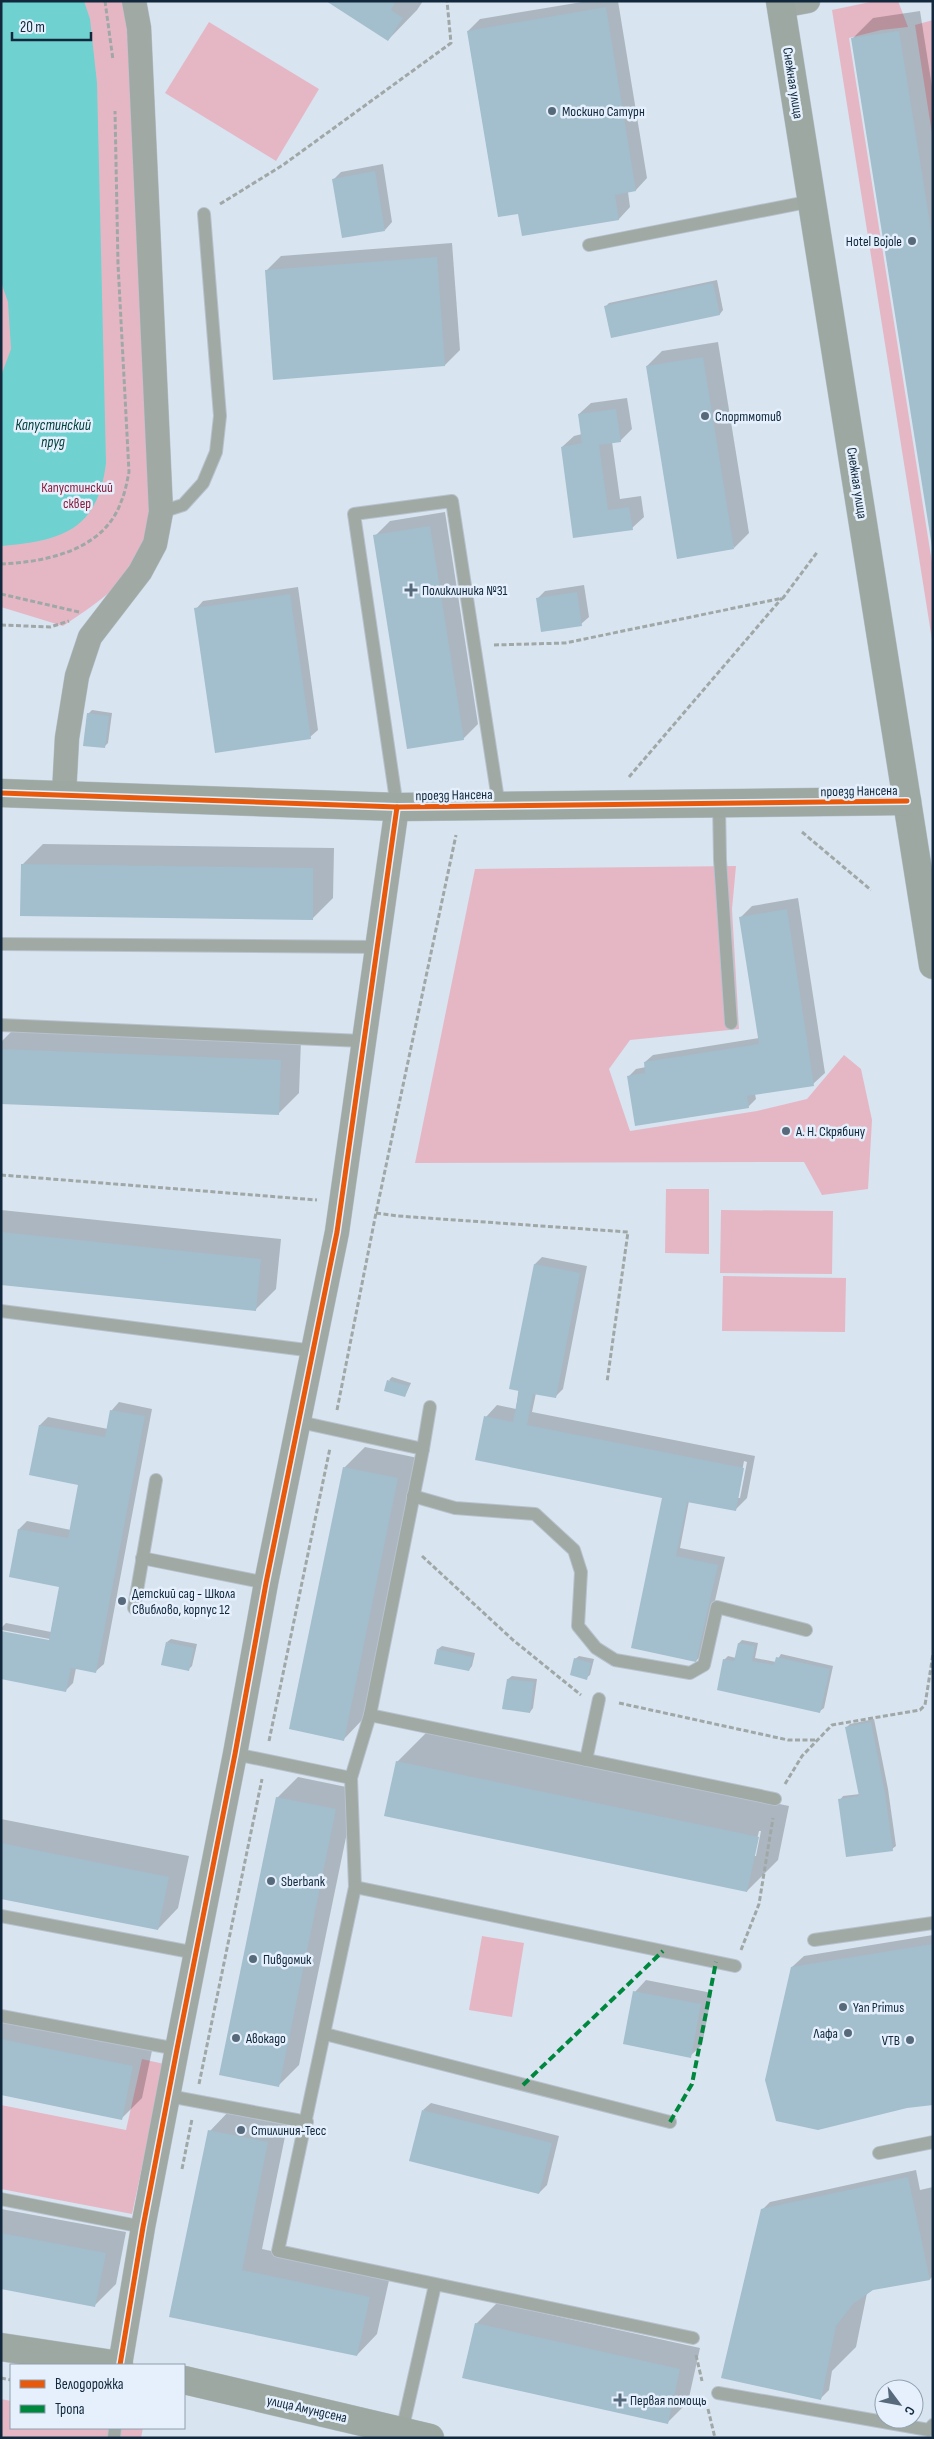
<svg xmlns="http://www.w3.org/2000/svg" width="934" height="2439" viewBox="0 0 934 2439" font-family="'Sofia Sans Condensed',sans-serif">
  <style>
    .green { fill: #e5b7c5 }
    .water { fill: #6fd2d0 }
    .shadow { fill: #0003; fill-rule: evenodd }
    .building { fill: #a3becc }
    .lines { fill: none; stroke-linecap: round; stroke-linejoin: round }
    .lane-casing { stroke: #b7c2ce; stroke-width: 14 }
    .street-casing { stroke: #b7c2ce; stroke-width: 25 }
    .secondary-casing { stroke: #b7c2ce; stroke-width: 29 }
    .path { stroke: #a0a8a7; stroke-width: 3; stroke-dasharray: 5 2.5; stroke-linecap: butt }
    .lane { stroke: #a0a9a4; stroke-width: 12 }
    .street { stroke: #a0a9a4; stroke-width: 24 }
    .secondary { stroke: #9ca8a1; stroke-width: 28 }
    .quiet { stroke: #00873e; stroke-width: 4; stroke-dasharray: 8 4; stroke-linecap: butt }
    .cycleway-casing { stroke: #e5f0fc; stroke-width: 8 }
    .cycleway { stroke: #e8590c; stroke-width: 5 }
    .poi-dot { fill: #576a7c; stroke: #e5f0fc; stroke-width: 2 }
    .labels { text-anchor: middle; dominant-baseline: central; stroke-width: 5; stroke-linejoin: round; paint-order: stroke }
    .street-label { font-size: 14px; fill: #11283d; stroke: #e5f0fc }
    .poi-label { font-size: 14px; fill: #11283d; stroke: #e5f0fc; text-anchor: start }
    .park-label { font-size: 14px; fill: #8c1e3e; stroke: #e5f0fc }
    .water-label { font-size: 15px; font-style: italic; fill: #00403d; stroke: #e5f0fc }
  </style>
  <rect width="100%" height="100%" fill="#d8e4f0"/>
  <g class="green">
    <path d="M1 1H129L153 511C150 523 148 537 143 548 129 583 93 606 63 626L1 607Z"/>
    <path d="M875 1H898L908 27 881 30 849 38 933 569V646L832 10Z"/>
    <path d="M933 20V140L915 25Z"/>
    <path d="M209 22 319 89 276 161 165 93Z"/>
    <path d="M736 866 732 909 739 1029 630 1040 609 1069 630 1131 757 1111 807 1099 844 1055 861 1069 872 1120 868 1189 822 1195 804 1162 415 1163 475 869Z"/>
    <path d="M666 1189H709V1254L665 1253Z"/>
    <path d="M721 1210 833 1211 832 1274 720 1273Z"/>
    <path d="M723 1276 846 1278 845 1332 722 1331Z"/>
    <path d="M482 1936 524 1943 512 2017 469 2010Z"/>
    <path d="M142 2059 164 2064 132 2214 1 2189V2105L126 2130Z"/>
    <path d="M1 2399 11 2401V2428H143L141 2438H1Z"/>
  </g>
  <path class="water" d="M1 1H84L90 19 97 83 106 463C98 530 62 541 1 546V376L11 349 8 302 1 282Z"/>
  <g class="shadow">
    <path d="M328 1H423L417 10 388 40Z"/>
    <path d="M588 1H618L647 178 636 190 628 192 630 207 619 219 523 235 519 213 468 31 480 19Z"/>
    <path d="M920 11 933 93V546L852 39 873 18Z"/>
    <path d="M383 164 392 222 385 230 333 180 341 172Z"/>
    <path d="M452 243 460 350 445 365 266 271 281 256Z"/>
    <path d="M717 280 723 310 720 314 606 306 609 303Z"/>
    <path d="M718 342 749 533 734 548 647 366 662 351Z"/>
    <path d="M627 398 632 429 620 441 612 442 620 499 641 496 644 517 632 528 574 537 562 447 574 436 582 434 579 414 591 403Z"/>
    <path d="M445 512 478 724 463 739 375 536 390 521Z"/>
    <path d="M584 585 589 617 581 624 537 599 545 591Z"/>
    <path d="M298 587 318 730 310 737 196 609 203 601Z"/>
    <path d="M92 710 112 713 108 743 104 747 88 714Z"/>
    <path d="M43 844 334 848 333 898 312 919 22 865Z"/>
    <path d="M798 898 825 1073 813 1084 755 1094 756 1099 748 1107 629 1076 636 1069 646 1067 645 1062 653 1055 759 1038 740 918 752 906Z"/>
    <path d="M15 1028 301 1040 299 1093 278 1114 1 1103V1042Z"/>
    <path d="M1 1210 281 1239 276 1289 255 1310 1 1284Z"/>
    <path d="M542 1257 587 1266 563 1389 555 1397 536 1393 532 1412 755 1456 747 1498 735 1510 689 1501 680 1548 725 1557 703 1653 696 1661 663 1498 486 1417 497 1405 516 1409 535 1264ZM744 1461 747 1462 740 1498H737Z"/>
    <path d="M392 1377 411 1383 405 1396 389 1380Z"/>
    <path d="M119 1402 152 1409 104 1664 96 1671 76 1668 73 1683 66 1690 1 1678V1628L6 1623 51 1632 60 1586 19 1529 27 1521 71 1530 80 1484 30 1474 40 1425 48 1417 108 1429 112 1410ZM2 1630 55 1640V1643L2 1633Z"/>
    <path d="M365 1447 418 1458 364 1718 344 1739V1468Z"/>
    <path d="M171 1639 197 1644 192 1666 188 1670 167 1642Z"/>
    <path d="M742 1640 758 1643 755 1658 776 1662 781 1654 833 1666 824 1708 820 1711 724 1660 728 1656 736 1658 739 1643Z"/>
    <path d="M442 1646 475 1653 472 1666 469 1670 438 1649Z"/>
    <path d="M579 1656 594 1659 590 1675 586 1678 575 1659Z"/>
    <path d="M512 1676 537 1679 533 1708 530 1712 508 1679Z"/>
    <path d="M874 1719 888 1789 896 1846 892 1849 840 1800 843 1796 860 1794 846 1728 850 1724Z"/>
    <path d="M428 1731 789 1806 778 1860 747 1891 397 1762ZM759 1831H761L756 1856H753Z"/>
    <path d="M298 1777 356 1789 299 2065 278 2086 277 1798Z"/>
    <path d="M1 1819 189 1856 178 1908 158 1929 1 1898Z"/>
    <path d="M933 1935V2104L792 1967 804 1956Z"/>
    <path d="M646 1980 712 1993 702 2045 690 2056 635 1992Z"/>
    <path d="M1 2014 153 2046 142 2098 122 2118 1 2094Z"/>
    <path d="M431 2103 559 2136 547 2185 539 2193 423 2110Z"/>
    <path d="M230 2110 288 2122 262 2249 390 2276 377 2334 357 2355 170 2316 210 2131Z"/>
    <path d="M916 2170 920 2190 933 2187V2276L930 2279 873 2288 867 2293 856 2347 832 2371 829 2390 821 2398 762 2210 770 2202Z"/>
    <path d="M1 2209 126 2232 116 2284 95 2305 1 2288Z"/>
    <path d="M497 2303 700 2348 688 2402 667 2423 476 2324Z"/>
  </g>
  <g class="building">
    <path d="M326 1H396L391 10 403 18 388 41Z"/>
    <path d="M606 7 636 191 615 195 619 220 522 236 518 214 498 217 467 31Z"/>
    <path d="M899 31 933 242 932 547 851 38Z"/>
    <path d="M375 171 385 231 342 238 332 179Z"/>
    <path d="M437 257 445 366 273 380 265 270Z"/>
    <path d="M713 283 720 315 611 338 604 306Z"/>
    <path d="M703 357 734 549 677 559 646 366Z"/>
    <path d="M616 409 621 442 599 445 608 510 629 507 633 530 573 538 561 447 582 443 578 414Z"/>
    <path d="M430 526 464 740 407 749 373 535Z"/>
    <path d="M577 592 582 626 541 632 536 598Z"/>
    <path d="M290 594 311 739 215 753 194 608Z"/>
    <path d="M87 713 109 716 105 748 83 746Z"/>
    <path d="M21 864 313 868V920L20 916Z"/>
    <path d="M787 909 814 1086 747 1096 749 1108 635 1126 627 1076 645 1073 644 1062 759 1044 739 917Z"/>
    <path d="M1 1049 281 1060 279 1115 1 1104Z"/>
    <path d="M1 1232 261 1259 256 1311 1 1285Z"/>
    <path d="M534 1264 580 1273 556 1398 533 1394 527 1425 744 1468 736 1511 687 1502 676 1556 718 1565 696 1662 631 1648 662 1498 475 1460 484 1416 513 1422 519 1391 509 1389Z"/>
    <path d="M387 1380 409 1386 405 1397 384 1391Z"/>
    <path d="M110 1410 145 1416 96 1673 71 1668 66 1692 1 1679V1631L49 1640 59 1587 9 1577 18 1529 68 1538 78 1485 29 1475 39 1425 105 1437Z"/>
    <path d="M343 1467 398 1478 344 1741 289 1729Z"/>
    <path d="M166 1642 194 1648 189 1671 161 1665Z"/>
    <path d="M738 1643 755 1646 752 1661 774 1665 776 1657 830 1669 820 1713 717 1690 723 1659 734 1661Z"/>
    <path d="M437 1649 473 1657 469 1671 434 1664Z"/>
    <path d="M574 1658 591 1663 587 1680 570 1675Z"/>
    <path d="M507 1679 534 1682 530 1713 502 1709Z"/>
    <path d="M871 1722 885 1793 893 1851 846 1857 838 1799 859 1796 845 1727Z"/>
    <path d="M396 1761 759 1837 747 1892 384 1816Z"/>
    <path d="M276 1797 336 1809 279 2087 219 2075Z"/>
    <path d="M1 1843 169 1877 158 1930 1 1899Z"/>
    <path d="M933 1944V2105L907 2108 818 2130 776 2121 765 2080 791 1967Z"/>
    <path d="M633 1991 701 2004 691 2058 623 2044Z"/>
    <path d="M1 2039 133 2066 122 2120 1 2095Z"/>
    <path d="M422 2110 552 2143 539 2194 409 2161Z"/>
    <path d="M208 2130 268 2142 242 2270 370 2297 357 2356 169 2317Z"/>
    <path d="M908 2177 930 2280 873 2290 853 2304 836 2326 821 2400 721 2378 761 2209Z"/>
    <path d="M1 2233 106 2253 95 2307 1 2289Z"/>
    <path d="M475 2323 680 2369 668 2424 462 2378Z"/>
  </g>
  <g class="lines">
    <defs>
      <g id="lane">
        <path d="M589 245 812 201"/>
        <path d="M161 512 183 505 203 483 216 452 220 416 204 214"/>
        <path d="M719 804 720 860 731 1023"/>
        <path d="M397 807 354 514 452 501 499 806"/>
        <path d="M1 944 378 947"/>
        <path d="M1 1025 363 1041"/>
        <path d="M1 1311 314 1351"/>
        <path d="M300 1422 423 1449 370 1715 351 1778 355 1887 278 2251 693 2338"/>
        <path d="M423 1449 430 1407"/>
        <path d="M413 1496 455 1508 535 1514 574 1550 581 1572 578 1626 596 1648 615 1660 690 1673 704 1665 717 1607 806 1630"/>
        <path d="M142 1558 266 1583"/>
        <path d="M134 1608 156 1480"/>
        <path d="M370 1715 775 1799"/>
        <path d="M235 1754 351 1778"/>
        <path d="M586 1760 599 1699"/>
        <path d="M355 1887 735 1966"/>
        <path d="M1 1916 196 1953"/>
        <path d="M814 1940 933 1923"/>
        <path d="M1 2016 177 2049"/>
        <path d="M325 2034 670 2122"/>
        <path d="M169 2096 307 2122"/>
        <path d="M879 2153 933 2142"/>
        <path d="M1 2199 143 2227"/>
        <path d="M718 2393 929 2430 933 2425"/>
        <path d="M402 2431 435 2285"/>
        <path d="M114 2438 115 2428"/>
      </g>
      <g id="street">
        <path d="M781 6 808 1"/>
        <path d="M64 794 67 738 77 676 90 637 140 572 155 544 161 512 139 28 134 1"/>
        <path d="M120 2365 143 2227 177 2049 235 1754 266 1583 337 1232 397 807"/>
      </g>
      <g id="secondary">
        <path d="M780 1 933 965"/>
        <path d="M1 793 397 807 907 801"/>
        <path d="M1 2347 119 2365"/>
        <path d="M184 2380 430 2438"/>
      </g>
    </defs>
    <use href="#lane" class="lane-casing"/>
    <use href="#street" class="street-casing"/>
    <use href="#secondary" class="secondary-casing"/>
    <g class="path">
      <path d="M105 1 113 60"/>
      <path d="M220 204 283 165 451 43 447 1"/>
      <path d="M1 564C47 562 104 550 121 502 125 493 127 482 129 472L118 264 115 111"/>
      <path d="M1 594 79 612"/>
      <path d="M1 625 50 627 69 621"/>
      <path d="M494 645 565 643 783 598 818 551"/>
      <path d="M629 777 782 598"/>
      <path d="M802 832 871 890"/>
      <path d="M1 1175 317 1200"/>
      <path d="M376 1213 398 1216 628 1232 607 1382"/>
      <path d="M337 1410 376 1213 456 835"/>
      <path d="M422 1556 513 1640 581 1695"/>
      <path d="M619 1703 788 1740H816"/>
      <path d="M269 1741 330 1448"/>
      <path d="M785 1784 802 1756 832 1725 920 1710 925 1705 933 1654"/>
      <path d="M741 1950 759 1904 773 1818"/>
      <path d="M199 2084 262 1779"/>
      <path d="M182 2169 192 2119"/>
      <path d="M696 2355 702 2381"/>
      <path d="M1 2378 11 2380"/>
      <path d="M708 2409 715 2438"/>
    </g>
    <use href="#lane" class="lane"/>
    <use href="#street" class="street"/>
    <use href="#secondary" class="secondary"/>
    <g class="quiet">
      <path d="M523 2085 663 1951"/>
      <path d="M670 2122 692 2084 716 1962"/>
    </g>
    <defs>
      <g id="cycleway">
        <path d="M1 793 397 807 907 801"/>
        <path d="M120 2365 143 2227 177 2049 235 1754 266 1583 337 1232 397 807"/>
      </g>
    </defs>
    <use href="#cycleway" class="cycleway-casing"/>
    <use href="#cycleway" class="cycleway"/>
  </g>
  <g class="poi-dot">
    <circle cx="552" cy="111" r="5"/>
    <circle cx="912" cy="241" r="5"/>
    <circle cx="705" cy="416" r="5"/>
    <path d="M408.5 582.5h5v5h5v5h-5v5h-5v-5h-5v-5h5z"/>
    <circle cx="786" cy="1131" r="5"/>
    <circle cx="122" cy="1601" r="5"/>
    <circle cx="271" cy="1881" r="5"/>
    <circle cx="253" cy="1959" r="5"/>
    <circle cx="843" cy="2007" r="5"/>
    <circle cx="848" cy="2033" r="5"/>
    <circle cx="236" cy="2038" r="5"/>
    <circle cx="910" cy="2040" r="5"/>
    <circle cx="241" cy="2130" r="5"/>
    <path d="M617.5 2392.5h5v5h5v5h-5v5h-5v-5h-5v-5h5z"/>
  </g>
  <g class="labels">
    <g class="street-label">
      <text transform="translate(793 83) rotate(81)">Снежная улица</text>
      <text transform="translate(857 483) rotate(81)">Снежная улица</text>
      <text transform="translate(859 791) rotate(-1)">проезд Нансена</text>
      <text transform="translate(454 795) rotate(-1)">проезд Нансена</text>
      <text transform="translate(307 2409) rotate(13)">улица Амундсена</text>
    </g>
    <g class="poi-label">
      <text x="562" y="111">Москино Сатурн</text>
      <text x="902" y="241" text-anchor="end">Hotel Bojole</text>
      <text x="715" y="416">Спортмотив</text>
      <text x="422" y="590">Поликлиника №31</text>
      <text x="796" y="1131">А. Н. Скрябину</text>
      <text x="132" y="1593">Детский сад - Школа<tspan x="132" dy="16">Свиблово, корпус 12</tspan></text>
      <text x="281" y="1881">Sberbank</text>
      <text x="263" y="1959">Пивдомик</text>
      <text x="853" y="2007">Yan Primus</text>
      <text x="838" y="2033" text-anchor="end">Лафа</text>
      <text x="246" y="2038">Авокадо</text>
      <text x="900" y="2040" text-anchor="end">VTB</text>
      <text x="251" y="2130">Стилиния-Тесс</text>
      <text x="630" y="2400">Первая помощь</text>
    </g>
    <g class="park-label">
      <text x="77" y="487">Капустинский<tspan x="77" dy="16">сквер</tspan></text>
    </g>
    <g class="water-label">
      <text x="53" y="425">Капустинский<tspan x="53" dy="17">пруд</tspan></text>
    </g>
  </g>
  <rect width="934" height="2439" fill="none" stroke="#11283d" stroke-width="5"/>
  <rect x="10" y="2364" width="175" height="65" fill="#e5f0fc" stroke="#90a0b0"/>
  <rect x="20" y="2380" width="25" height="8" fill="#e8590c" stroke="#90a0b0"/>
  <text x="55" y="2389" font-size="15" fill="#11283d">Велодорожка</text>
  <rect x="20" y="2405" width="25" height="8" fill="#00873e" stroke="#90a0b0"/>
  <text x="55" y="2414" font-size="15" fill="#11283d">Тропа</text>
  <g transform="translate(899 2404) rotate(122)"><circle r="24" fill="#e5f0fc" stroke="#90a0b0"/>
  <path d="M0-4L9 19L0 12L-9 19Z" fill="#576a7c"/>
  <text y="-8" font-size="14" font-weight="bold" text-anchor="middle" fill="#11283d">С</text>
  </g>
  <path d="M12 32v8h79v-8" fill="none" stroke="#11283d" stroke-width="2.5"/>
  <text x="20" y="32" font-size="15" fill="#11283d" stroke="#e5f0fc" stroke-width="4" paint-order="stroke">20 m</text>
</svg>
